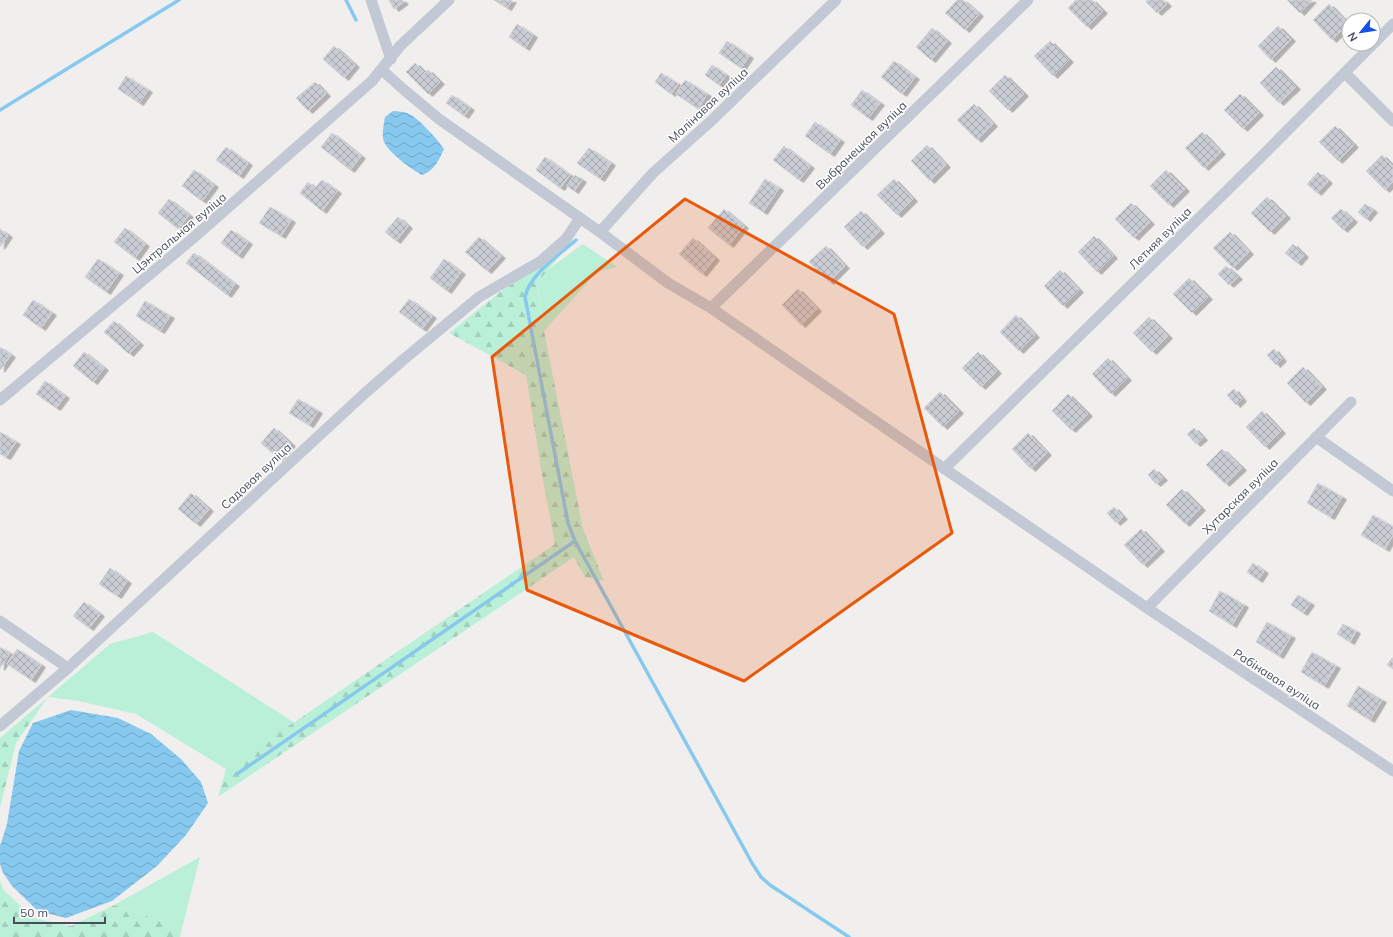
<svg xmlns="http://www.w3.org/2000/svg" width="1393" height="937" viewBox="0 0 1393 937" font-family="Mulish,sans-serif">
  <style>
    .grass { fill: #bbf0d8 }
    .forest { fill: url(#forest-firs) }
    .water { fill: url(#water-waves) }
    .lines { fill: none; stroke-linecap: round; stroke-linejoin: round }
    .stream { stroke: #87c9ee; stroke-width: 3.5 }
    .building { fill: url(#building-cross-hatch); stroke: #d2d3da; filter: url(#shadow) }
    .street { stroke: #c2c8d4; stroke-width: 11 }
    .marked { fill: #e8590c; fill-opacity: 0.2; stroke: #e8590c; stroke-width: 3; stroke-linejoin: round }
    .labels { text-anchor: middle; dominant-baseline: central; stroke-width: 3; stroke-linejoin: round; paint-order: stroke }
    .street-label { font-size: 12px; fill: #464e5d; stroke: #fff }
  </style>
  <defs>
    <pattern id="forest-firs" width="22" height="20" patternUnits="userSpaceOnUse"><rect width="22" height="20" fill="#bbf0d8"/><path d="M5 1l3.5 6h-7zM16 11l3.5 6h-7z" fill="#a2cfbc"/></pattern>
    <pattern id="water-waves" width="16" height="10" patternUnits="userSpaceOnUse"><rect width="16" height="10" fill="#87c9ee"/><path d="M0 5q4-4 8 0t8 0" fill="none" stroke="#70a5c4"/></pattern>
    <pattern id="building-cross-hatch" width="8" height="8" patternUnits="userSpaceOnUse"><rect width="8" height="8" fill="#caccd4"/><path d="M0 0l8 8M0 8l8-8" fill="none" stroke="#a6a8af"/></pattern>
    <filter id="shadow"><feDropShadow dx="4.5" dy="2.5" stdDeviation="0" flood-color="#0004"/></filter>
  </defs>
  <rect width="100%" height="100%" fill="#f1efee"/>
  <g class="grass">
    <path d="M583 244 617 267 597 272 544 331 537 282 546 271Z"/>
    <path d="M153 632 295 723 226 769 136 714 78 701 48 697 110 644Z"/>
    <path d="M200 857 182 928 114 905Z"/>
  </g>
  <g class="forest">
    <path d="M574 239 537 283 544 331 583 529 604 581 585 577 574 557 218 797 226 769 555 544 542 475 526 375 449 333 500 292 532 271Z"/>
    <path d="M48 697 16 743 0 808V738Z"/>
    <path d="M0 880 3 889 33 918 71 926 114 905 182 928 180 937H0Z"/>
  </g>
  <g class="water">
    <path d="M393 111C399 111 406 112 411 115 421 121 438 140 444 149 439 160 434 171 422 175 411 169 389 153 384 142 381 135 384 124 385 117Z"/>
    <path d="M71 710 118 718 151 734 181 759 201 782 208 803 186 835 157 866 112 901 66 918 38 911 12 886 2 871 0 863V846L7 824 19 751 33 723Z"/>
  </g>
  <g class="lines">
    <g class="stream">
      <path d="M346 0 356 20"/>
      <path d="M0 110 179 0"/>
      <path d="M576 240C558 256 530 274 525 297L568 523 575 541 752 863 761 877 770 885 849 937"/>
      <path d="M237 774 575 541"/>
    </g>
  </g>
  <g class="building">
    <path d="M389 0H402L404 2 394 9Z"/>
    <path d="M494 0H512L507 8Z"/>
    <path d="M957 0H963L979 14 965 30 945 13Z"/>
    <path d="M1076 0H1092L1103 11 1087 27 1068 8Z"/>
    <path d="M1147 0H1163L1167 4 1157 13 1146 2Z"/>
    <path d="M1287 0H1312L1300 13Z"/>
    <path d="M1329 4 1348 24 1332 40 1313 20Z"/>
    <path d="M517 24 533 35 525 48 509 37Z"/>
    <path d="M1278 26 1291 39 1271 60 1258 46Z"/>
    <path d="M932 28 947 41 931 60 916 47Z"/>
    <path d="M727 41 749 56 741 68 719 53Z"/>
    <path d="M1050 41 1069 60 1053 76 1034 56Z"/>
    <path d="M334 46 355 65 344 78 323 59Z"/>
    <path d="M894 61 915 77 902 94 881 77Z"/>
    <path d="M415 63 425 73 428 70 440 82 428 94 406 72Z"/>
    <path d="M712 65 726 75 719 85 705 75Z"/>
    <path d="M1276 67 1296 87 1279 103 1260 83Z"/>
    <path d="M661 73 678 84 671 94 655 82Z"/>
    <path d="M1005 75 1024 94 1008 110 989 91Z"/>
    <path d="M126 76 148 90 139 103 118 89Z"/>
    <path d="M685 80 707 94 698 109 676 94Z"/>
    <path d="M315 82 326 94 308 111 296 98Z"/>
    <path d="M862 90 880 103 868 118 851 105Z"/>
    <path d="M1240 94 1259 113 1243 129 1224 110Z"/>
    <path d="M452 95 470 108 464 116 446 103Z"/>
    <path d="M974 104 993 124 977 140 957 120Z"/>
    <path d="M815 122 840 140 830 154 805 136Z"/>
    <path d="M1335 126 1354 145 1338 161 1319 142Z"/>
    <path d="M1202 132 1221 152 1204 168 1185 148Z"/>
    <path d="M332 133 361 156 350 170 321 147Z"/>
    <path d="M927 145 946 165 930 181 911 161Z"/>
    <path d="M784 146 810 166 799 180 773 160Z"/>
    <path d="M226 147 248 163 239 176 216 160Z"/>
    <path d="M589 148 611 163 600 179 577 163Z"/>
    <path d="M1382 155 1393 166V182L1385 190 1366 171Z"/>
    <path d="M545 157 570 175 560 188 536 170Z"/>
    <path d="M194 170 214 185 202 201 182 186Z"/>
    <path d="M1166 170 1185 189 1169 205 1150 186Z"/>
    <path d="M1318 172 1328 181 1317 193 1307 184Z"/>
    <path d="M575 175 582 180 574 191 567 186Z"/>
    <path d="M765 179 779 188 763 212 749 203Z"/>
    <path d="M894 179 913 199 897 215 877 195Z"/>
    <path d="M322 180 337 191 322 211 300 193 308 182 315 188Z"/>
    <path d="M1267 197 1286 216 1270 232 1251 213Z"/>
    <path d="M169 199 189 215 178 229 158 213Z"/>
    <path d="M1131 203 1150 222 1134 238 1115 219Z"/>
    <path d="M1365 204 1373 210 1366 219 1358 212Z"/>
    <path d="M270 207 291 220 281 236 259 223Z"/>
    <path d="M724 209 744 226 729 245 708 228Z"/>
    <path d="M1341 209 1353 220 1343 230 1331 218Z"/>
    <path d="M861 211 880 231 863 247 844 227Z"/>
    <path d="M398 217 408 226 396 241 385 232Z"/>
    <path d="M125 228 145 244 135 258 114 242Z"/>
    <path d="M0 229 8 235 0 247Z"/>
    <path d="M231 230 248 242 238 256 221 243Z"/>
    <path d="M1230 232 1249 252 1233 268 1213 248Z"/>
    <path d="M1094 236 1113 256 1097 272 1078 252Z"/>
    <path d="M479 237 501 256 487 271 465 252Z"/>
    <path d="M693 238 715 258 702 274 679 254Z"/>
    <path d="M1293 244 1304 255 1297 263 1285 253Z"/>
    <path d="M826 246 845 266 829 282 809 262Z"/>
    <path d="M194 253 235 284 227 295 186 263Z"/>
    <path d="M98 259 119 273 106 292 85 277Z"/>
    <path d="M444 259 461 272 447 291 430 278Z"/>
    <path d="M1226 266 1238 277 1229 285 1218 274Z"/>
    <path d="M1060 270 1079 290 1063 306 1044 286Z"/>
    <path d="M1189 278 1208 297 1192 313 1173 294Z"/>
    <path d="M798 289 817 309 801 325 782 305Z"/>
    <path d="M409 299 432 316 422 329 399 312Z"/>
    <path d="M33 300 52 313 41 328 23 315Z"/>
    <path d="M145 301 170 316 160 331 136 316Z"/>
    <path d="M1016 315 1035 335 1019 351 1000 332Z"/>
    <path d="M1149 317 1168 336 1152 352 1133 333Z"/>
    <path d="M114 321 139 343 129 354 104 332Z"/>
    <path d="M0 347 11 355 0 370Z"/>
    <path d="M1274 349 1282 359 1276 365 1267 355Z"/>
    <path d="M84 352 104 368 93 382 73 366Z"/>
    <path d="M978 352 997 371 981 387 962 368Z"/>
    <path d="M1108 358 1127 378 1111 394 1092 374Z"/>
    <path d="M1303 367 1322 387 1306 403 1287 383Z"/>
    <path d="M45 381 65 396 56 408 36 394Z"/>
    <path d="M1234 389 1242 399 1236 405 1227 395Z"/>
    <path d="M940 392 959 411 943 427 924 408Z"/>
    <path d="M1068 394 1088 414 1071 430 1052 411Z"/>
    <path d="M298 399 318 411 309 425 289 413Z"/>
    <path d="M1262 411 1281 431 1265 447 1246 427Z"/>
    <path d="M274 428 291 444 278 458 261 443Z"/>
    <path d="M1194 428 1203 438 1196 444 1187 434Z"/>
    <path d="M0 432 16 442 6 457 0 454Z"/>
    <path d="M1028 433 1047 453 1031 469 1012 449Z"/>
    <path d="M1222 449 1242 468 1225 484 1206 465Z"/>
    <path d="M1154 469 1163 478 1156 484 1148 475Z"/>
    <path d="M1318 483 1342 497 1330 517 1307 503Z"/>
    <path d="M1182 489 1201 508 1185 524 1166 505Z"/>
    <path d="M191 493 209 509 196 524 178 509Z"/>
    <path d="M1114 507 1123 517 1116 523 1107 513Z"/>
    <path d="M1373 515 1393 527V535L1385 549 1361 535Z"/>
    <path d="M1141 529 1160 549 1143 565 1124 545Z"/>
    <path d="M1253 563 1264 571 1258 580 1247 572Z"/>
    <path d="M110 568 127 581 117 596 99 584Z"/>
    <path d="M1220 591 1244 605 1232 625 1209 611Z"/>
    <path d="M1298 595 1310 603 1303 613 1291 605Z"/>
    <path d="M84 602 100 614 89 628 73 616Z"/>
    <path d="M1267 622 1291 636 1279 656 1256 642Z"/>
    <path d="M1343 624 1356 631 1350 642 1337 634Z"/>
    <path d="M0 647 10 653 0 668Z"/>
    <path d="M17 649 41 665 31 680 7 664Z"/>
    <path d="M1312 652 1336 666 1324 686 1301 672Z"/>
    <path d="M1392 658H1393V669L1387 665Z"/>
    <path d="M1358 686 1382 700 1370 720 1347 706Z"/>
  </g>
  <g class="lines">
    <g class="street">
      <path d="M371 0 391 59"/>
      <path d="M382 70 403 89 439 119 600 232 668 283 711 308 1147 608 1393 771"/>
      <path d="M1345 73 1393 121"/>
      <path d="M600 232 653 173 711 121 836 0"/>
      <path d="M711 308 1028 0"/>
      <path d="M0 400 192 239 372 81 400 46 449 0"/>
      <path d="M1316 437 1393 491"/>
      <path d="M944 469 1258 160 1393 24"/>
      <path d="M1147 608 1351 402"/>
      <path d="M0 621 68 668"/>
      <path d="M0 726 68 668 364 394 403 360 479 297 541 261 566 239 580 218"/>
    </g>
  </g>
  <path class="marked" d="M685 199 894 314 952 533 744 681 527 590 492 357Z"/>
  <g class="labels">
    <g class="street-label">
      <text transform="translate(708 105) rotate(-43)">Малінавая вуліца</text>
      <text transform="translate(861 145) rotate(-44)">Выбранецкая вуліца</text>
      <text transform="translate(179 233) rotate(-40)">Цэнтральная вуліца</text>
      <text transform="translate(1160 238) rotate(-45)">Летняя вуліца</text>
      <text transform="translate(256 476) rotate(-43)">Садовая вуліца</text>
      <text transform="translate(1240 496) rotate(-45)">Хутарская вуліца</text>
      <text transform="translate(1277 679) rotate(33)">Рабінавая вуліца</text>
    </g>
  </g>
  <g transform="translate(1361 32) rotate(240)"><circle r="19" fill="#ffffff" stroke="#b5b8be"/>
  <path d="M0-3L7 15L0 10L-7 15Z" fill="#144fe6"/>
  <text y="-6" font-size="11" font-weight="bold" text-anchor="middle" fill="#464e5d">N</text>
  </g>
  <path d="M14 917v6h91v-6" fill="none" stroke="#464e5d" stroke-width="2"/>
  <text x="20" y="917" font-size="12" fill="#464e5d" stroke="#ffffff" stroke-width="3" paint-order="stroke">50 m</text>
</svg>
